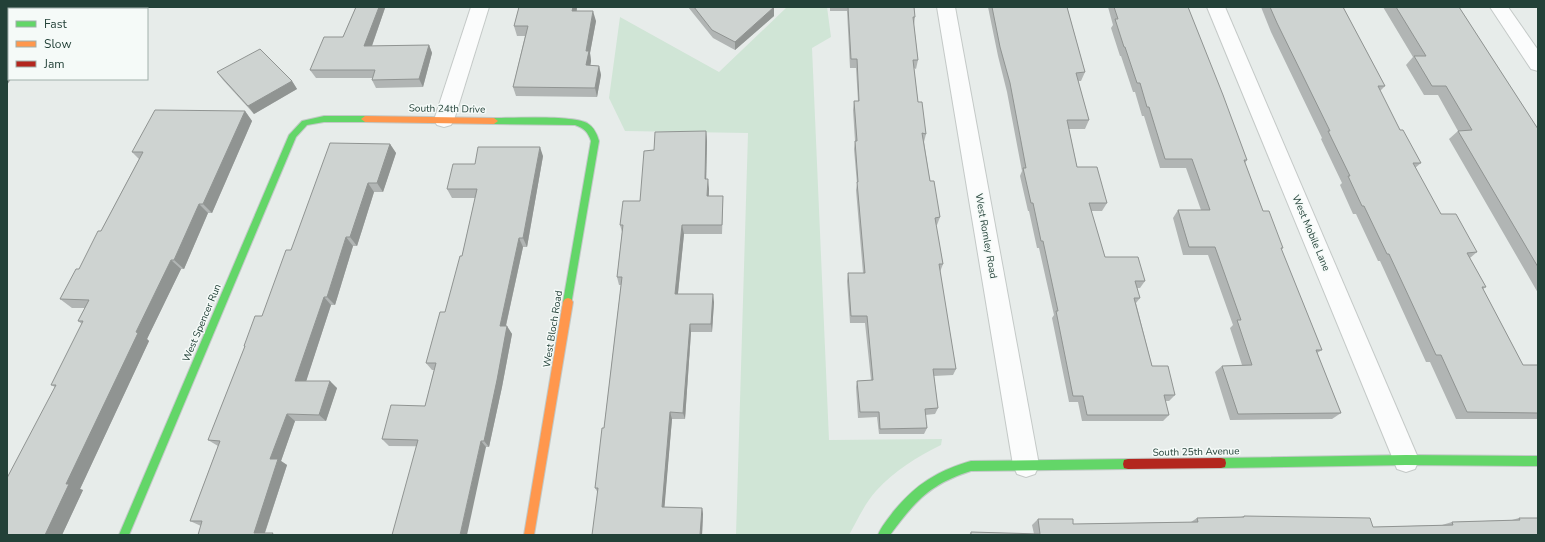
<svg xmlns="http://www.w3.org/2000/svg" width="1545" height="542" viewBox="0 0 1545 542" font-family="'Nunito Sans',sans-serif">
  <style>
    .green { fill: #d0e5d6 }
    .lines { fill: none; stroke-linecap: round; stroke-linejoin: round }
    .street-casing { stroke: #c4c9c7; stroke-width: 2 }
    .fast-casing { stroke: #c2c9c7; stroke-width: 2 }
    .slow-casing { stroke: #c2c9c7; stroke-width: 2 }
    .jam-casing { stroke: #c2c9c7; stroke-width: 2 }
    .street { fill: #fbfcfc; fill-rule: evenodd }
    .fast { fill: #63d668; fill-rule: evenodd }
    .slow { fill: #ff974d; fill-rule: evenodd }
    .jam { fill: #b3261e; fill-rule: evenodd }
    .wall { fill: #b1b5b4 }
    .shaded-wall { fill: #909492 }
    .building { fill: #ced3d1; stroke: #909492 }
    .labels { text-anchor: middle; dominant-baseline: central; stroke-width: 3; stroke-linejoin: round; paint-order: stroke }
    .street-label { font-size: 10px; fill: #234138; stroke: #f5faf8 }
  </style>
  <rect width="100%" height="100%" fill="#e7ecea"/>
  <path class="green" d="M787 7H827L831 37 812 48 829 440 942 439 941 445C917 457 895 470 876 491 865 503 857 521 849 535H736L748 133 625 131 609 98 620 17 719 72Z"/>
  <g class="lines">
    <defs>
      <g id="street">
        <path d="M471 7H489L454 120 451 125 444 127 437 125 434 120Z"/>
        <path d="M937 7H955L1039 465 1035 474 1026 477 1017 474 1013 465Z"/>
        <path d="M1207 7H1225L1419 460 1415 469 1406 472 1397 469Z"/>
        <path d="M1490 7H1508L1538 50V71L1531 69Z"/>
      </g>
      <g id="fast">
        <path d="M324 116H365L369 119 365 122H324L307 125 296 137 129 535H119L289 135 302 121Z"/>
        <path d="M494 118C514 118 572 115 587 123 594 127 597 134 599 141L571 305 568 306 565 305 563 302 591 141C588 132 584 128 575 125L494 124 490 121Z"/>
        <path d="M1406 455 1538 456V466L1406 465 1221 468 1217 467 1216 463 1217 459 1221 458Z"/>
        <path d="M1128 459 1132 460 1133 464 1132 468 1128 469 971 471C930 484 915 501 890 535H878C881 527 888 519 893 512 916 484 937 471 971 461Z"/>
      </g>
      <g id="slow">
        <path d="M365 116 494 118 498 121 494 124 365 122 361 119Z"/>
        <path d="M568 298 571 299 573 302 534 535H524L563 302 565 299Z"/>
      </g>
      <path id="jam" d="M1221 458 1225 459 1226 463 1225 467 1221 468 1128 469 1124 468 1123 464 1124 460 1128 459Z"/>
    </defs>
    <use href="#street" class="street-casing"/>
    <use href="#fast" class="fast-casing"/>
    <use href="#slow" class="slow-casing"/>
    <use href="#jam" class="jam-casing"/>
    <use href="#street" class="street"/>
    <use href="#fast" class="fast"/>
    <use href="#slow" class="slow"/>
    <use href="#jam" class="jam"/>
  </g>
  <g class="wall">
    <path d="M356 7H391V8H385L372 46 429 45 432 53 423 87 376 88 372 80 373 78H316L310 70 343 37Z"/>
    <path d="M519 7H577V11L596 21 590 53 591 61 590 65 599 66 601 75 597 97 516 96 513 87 525 36H517L514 26Z"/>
    <path d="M688 7H773L774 16 735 50 713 38Z"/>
    <path d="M830 7H914L915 17 914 25 918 60 916 69 914 68 918 102 926 134 924 142 930 181 940 217 937 225H936L943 264 940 272 956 369 953 375 934 376 938 408 935 414 925 415 927 428 924 434H879L877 417 858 418 856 387 857 381 871 380 865 323H850L847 281 848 273H863L856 190 857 184 854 149 855 141 853 110 854 101H858L856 68H850L847 11H830Z"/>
    <path d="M988 7H1067L1085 72 1081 81H1078L1089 120 1085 129H1069L1077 167 1107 203 1102 211H1091L1105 257 1145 281 1140 288H1137L1140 298 1136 303 1152 366 1175 395 1169 401H1165L1169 415 1163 421H1082L1078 402H1069L1052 318 1054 315 1039 248H1037L1029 211H1028L1020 176 1022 171 1007 92 998 56Z"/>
    <path d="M1108 7H1188L1247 160 1245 163 1263 211 1283 248 1281 249 1322 350 1317 353 1341 413 1332 419 1230 420 1215 372 1222 366 1242 365 1230 328 1233 325 1208 255H1183L1173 218 1178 210H1201L1186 168H1160L1144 116H1142L1135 92H1133L1121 56H1120L1111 28 1113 25Z"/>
    <path d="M1261 7H1343L1385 86 1380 91 1400 130 1421 163 1415 168 1441 214 1477 252 1470 258 1486 287 1483 289 1523 365H1538V419H1456L1430 362H1426L1380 261H1378L1356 214H1353L1340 185 1342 183 1321 139 1322 138 1271 32Z"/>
    <path d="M1383 7H1459L1538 129V293L1449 139 1458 131 1438 95H1424L1406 65 1413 57Z"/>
    <path d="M217 72 292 81 297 89 254 114 223 80Z"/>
    <path d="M245 111 252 121 212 213H208L184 269H181L147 339 149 341 80 489 83 490 62 535H7L55 387 51 385 82 324 78 321 85 308H72L60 299 79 269 101 231 139 159 132 152Z"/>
    <path d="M706 131 707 141 706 179 709 189V196H723V205L722 234H684L678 294 714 302 712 332H691L685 419H672L664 507 702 508 703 514 702 535 598 493 595 488 604 428 621 285H619L617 277 622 232 620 225 640 201 654 150Z"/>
    <path d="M390 144 396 153 383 192H374L357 246H353L335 305H331L306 381 337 388 326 421H295L281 461 287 465 265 533 276 535 201 526 190 521 218 446 208 440 245 347 244 346 262 316Z"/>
    <path d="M543 156 527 247H523L506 326 512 334 502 387 489 447 389 446 382 439 425 406 434 370H432L426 363 445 312 462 256 475 198H452L447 189 475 164Z"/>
    <path d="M1244 516 1373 527 1442 525 1452 522 1512 520 1519 518 1538 535H969L971 532 1034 534 1032 525 1038 519 1073 524 1191 522 1197 518 1241 517Z"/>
  </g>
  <g class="shaded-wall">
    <path d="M36 7H50L48 9H35Z"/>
    <path d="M379 7H385V8L369 54 364 46Z"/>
    <path d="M573 7H577L575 20 572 11Z"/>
    <path d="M774 7V16L735 50V42Z"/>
    <path d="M593 11 596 21 590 53 591 61 589 75 586 65V51Z"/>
    <path d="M429 45 432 53 423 87 419 79Z"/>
    <path d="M9 50V79H11L7 85V53Z"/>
    <path d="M599 66 601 75 597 97 595 88Z"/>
    <path d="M292 81 297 89 254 114 248 106Z"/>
    <path d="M245 111 252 121 212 213 203 204Z"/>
    <path d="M706 131 707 141 706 189 705 179Z"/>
    <path d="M390 144 396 153 383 192 377 183Z"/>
    <path d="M540 147 543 156 527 247 523 238Z"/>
    <path d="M708 179 709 189 708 205 707 196Z"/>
    <path d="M368 183 374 192 357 246 350 237Z"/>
    <path d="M199 204 208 213 184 269 174 260Z"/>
    <path d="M682 225 684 234 677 302 675 294Z"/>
    <path d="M346 237 353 246 335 305 327 297Z"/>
    <path d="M519 238 523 247 504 334 500 326Z"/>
    <path d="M171 260 181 269 147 339 149 341 80 489 83 490 62 535H45L66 484 136 332Z"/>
    <path d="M713 294 714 302 712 332 711 324Z"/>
    <path d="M324 297 331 305 304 388 295 381Z"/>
    <path d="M690 324 691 332 685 419 683 413Z"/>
    <path d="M507 326 512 334 502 387 489 447 484 441Z"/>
    <path d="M330 381 337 388 326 421 319 415Z"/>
    <path d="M670 412 672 419 664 513 662 507Z"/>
    <path d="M287 414 295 421 281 461 287 465 264 535 254 533 270 459Z"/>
    <path d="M481 441 486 447 467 535H460Z"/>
    <path d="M702 508 703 514 702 535H700Z"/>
  </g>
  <g class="building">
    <path d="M7 7H36L35 9H9V50L7 53Z"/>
    <path d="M356 7H379L364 46 429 45 419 79 372 80 375 70H310L324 37H343Z"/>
    <path d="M519 7H573L572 11H593L586 51H589L586 65 599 66 595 88 513 87 528 26H514Z"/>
    <path d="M694 7H774L735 42 712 30Z"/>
    <path d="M848 7H914L915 17H913L918 60H913L918 102H922L926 134 922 133 930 181H934L940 217 935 218 943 264H939L956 369H933L938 408 925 409 927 428 880 429 879 412H860L857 381 873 380 867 316H851L848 273H865L857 182H858L855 141H857L854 101H859L857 59H851Z"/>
    <path d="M992 7H1067L1085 72 1076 73 1089 120H1067L1077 167H1097L1107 203H1089L1105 257H1138L1145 281H1135L1140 298H1134L1152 366H1168L1175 395H1164L1169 415H1087L1083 396H1073L1056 311H1058L1043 241H1041L1033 203H1031L1023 168H1026L1010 83 1000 47Z"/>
    <path d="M1114 7H1188L1223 95 1247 160H1244L1263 211H1269L1283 248H1281L1322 350H1316L1341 413 1238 414 1222 366 1252 365 1237 320H1241L1215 247H1189L1178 210H1210L1192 159H1165L1149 107H1147L1140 83H1137L1125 47H1124L1115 19H1118Z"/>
    <path d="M1270 7H1343L1385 86H1378L1400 130H1403L1421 163H1413L1441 214H1456L1477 252 1467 253 1486 287H1482L1523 365H1538V413L1467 412 1441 355H1436L1389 254H1387L1364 206H1362L1348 176H1350L1328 131H1330L1277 23Z"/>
    <path d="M1396 7H1459L1538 129V267L1458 131 1472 130 1446 86H1432L1414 56H1426Z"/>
    <path d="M260 49 292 81 248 106 217 72Z"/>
    <path d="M155 110 245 111 203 204H199L174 260H171L136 332 138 333 66 484H69L45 535H7V478L56 385H51L83 321H78L89 300 60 299 76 269H79L98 231H101L143 152H132Z"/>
    <path d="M706 131 705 179H708L707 196H723L722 225H682L675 294H713L711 324H690L683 413 670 412 662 507 702 508 700 535H592L598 488H595L602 428H604L622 277H617L623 225H620L623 201H640L644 151 654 150 655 132Z"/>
    <path d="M330 143 390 144 377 183H368L350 237H346L327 297H324L295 381H330L319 415 287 414 270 459H278L254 533H273L272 535H198L202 521H190L220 441 208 440 245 346H244L255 316H262L286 250H291Z"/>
    <path d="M478 147H540L523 238H519L500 326H507L497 380 484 441H481L460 535H392L418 440 382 439 391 405 425 406 436 363H426L440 312H445L460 256H462L477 189H447L453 164H475Z"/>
    <path d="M1244 516 1370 518 1373 527 1453 525 1452 522 1520 520 1519 518H1538V535H971V532L1040 534 1038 519H1073V524L1198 522 1197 518 1244 517Z"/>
  </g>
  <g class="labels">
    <g class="street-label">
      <text transform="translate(447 109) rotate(1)">South 24th Drive</text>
      <text transform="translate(1311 233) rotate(67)">West Mobile Lane</text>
      <text transform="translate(986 236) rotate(80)">West Romley Road</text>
      <text transform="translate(202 323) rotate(-67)">West Spencer Run</text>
      <text transform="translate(553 329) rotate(-81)">West Bloch Road</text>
      <text transform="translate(1196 452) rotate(-1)">South 25th Avenue</text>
    </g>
  </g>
  <rect width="1545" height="542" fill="none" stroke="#234138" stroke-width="16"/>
  <rect x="8" y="8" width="140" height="72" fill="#f5faf8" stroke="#a1b0ab"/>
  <rect x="16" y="21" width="20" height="6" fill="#63d668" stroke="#a1b0ab"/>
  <text x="44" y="28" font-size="12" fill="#234138">Fast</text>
  <rect x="16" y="41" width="20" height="6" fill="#ff974d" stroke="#a1b0ab"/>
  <text x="44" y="48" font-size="12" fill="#234138">Slow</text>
  <rect x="16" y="61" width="20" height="6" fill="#b3261e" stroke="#a1b0ab"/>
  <text x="44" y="68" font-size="12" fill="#234138">Jam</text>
</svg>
